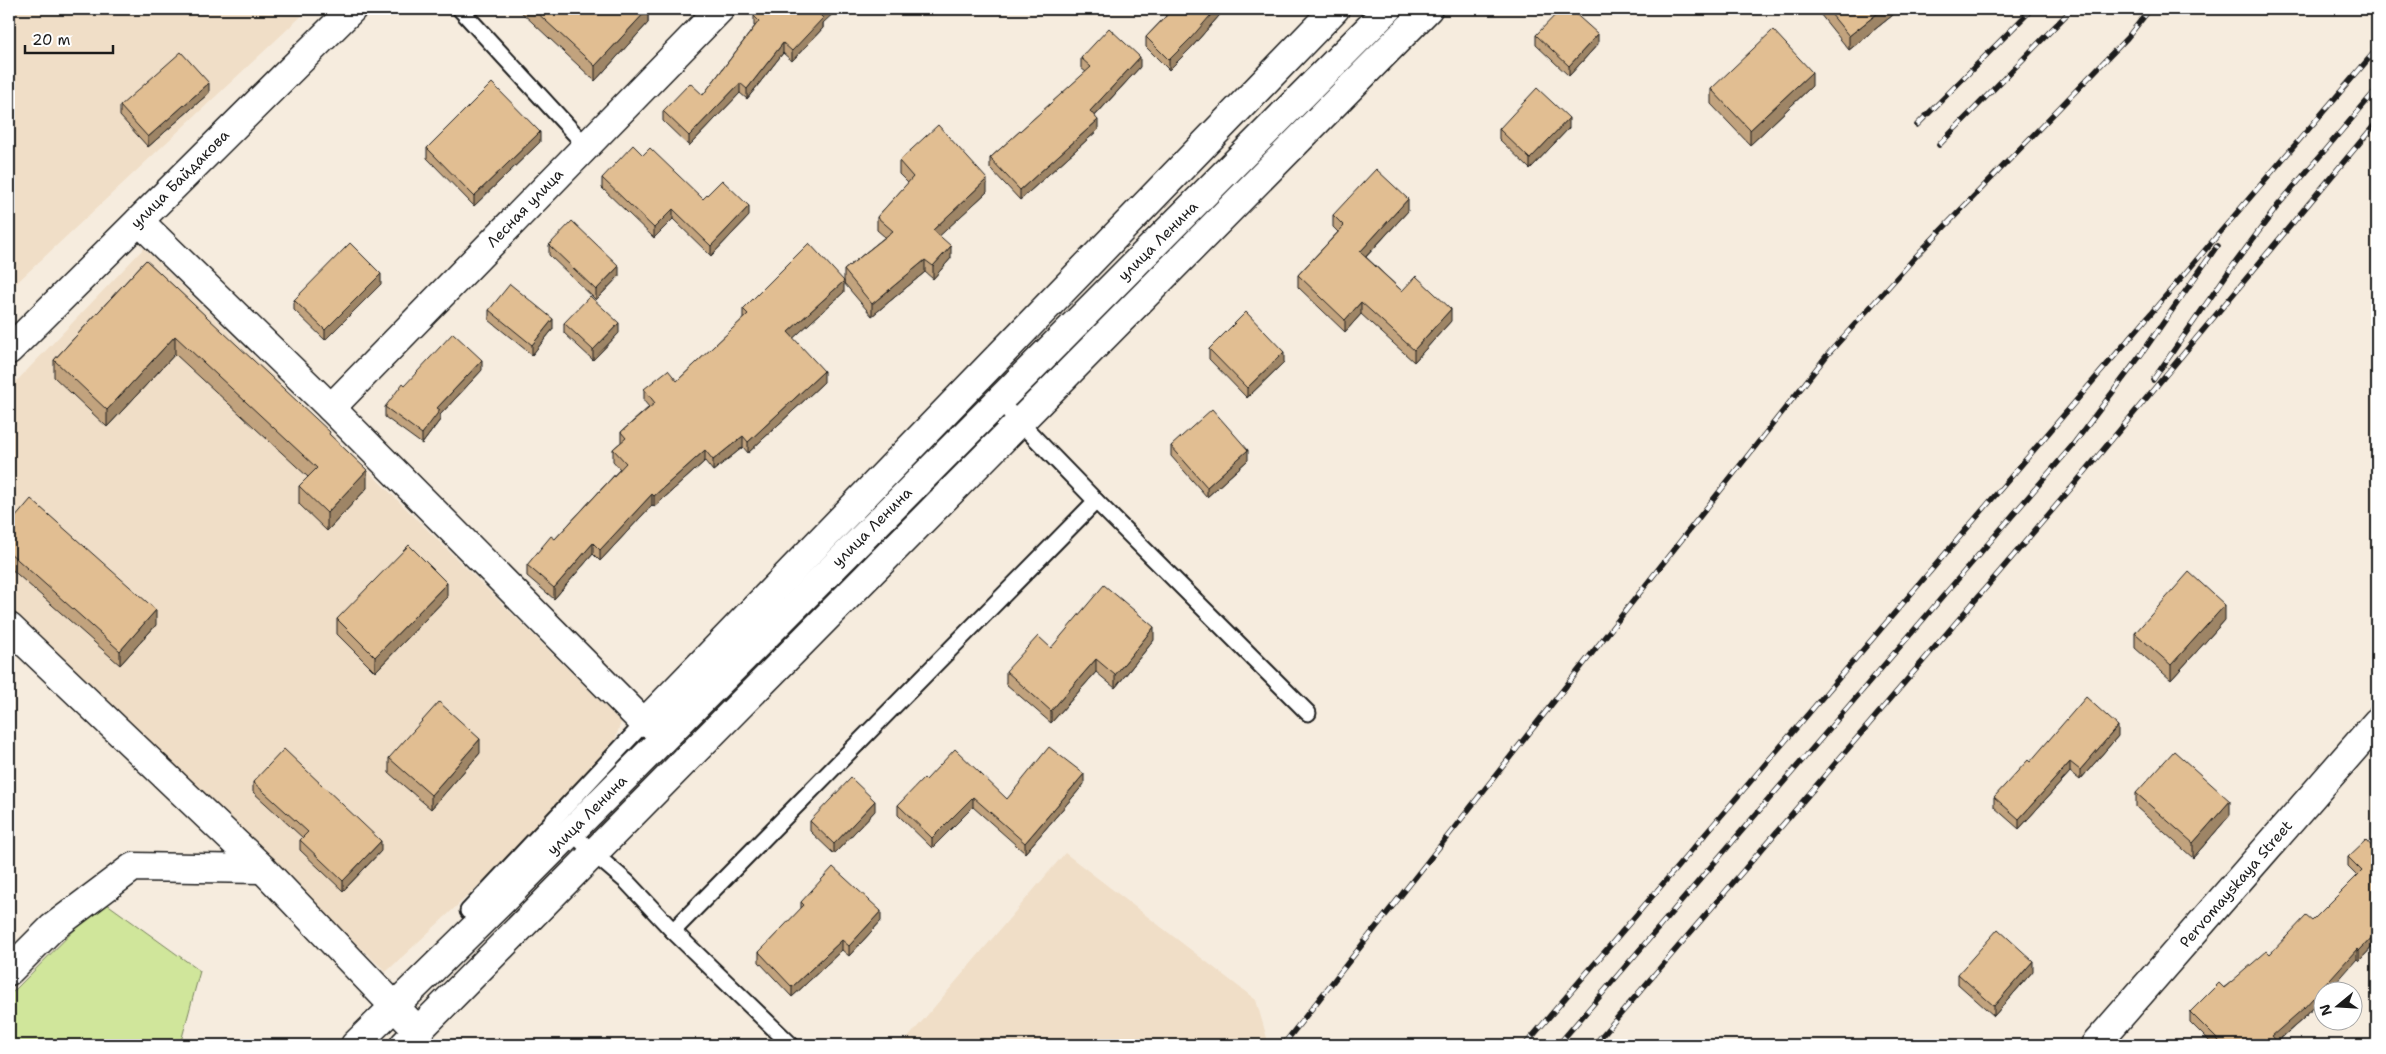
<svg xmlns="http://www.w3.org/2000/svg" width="2386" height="1054" viewBox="0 0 2386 1054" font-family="'Shantell Sans',sans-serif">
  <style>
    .built { fill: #f0dec7 }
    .green { fill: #d0e69b; stroke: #76815c }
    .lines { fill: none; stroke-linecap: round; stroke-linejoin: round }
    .lane-casing { stroke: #1c1c1c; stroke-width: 19 }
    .street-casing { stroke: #1c1c1c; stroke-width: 31 }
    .primary-casing { stroke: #1c1c1c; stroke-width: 31 }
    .lane { stroke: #fff; stroke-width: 15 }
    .street { stroke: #fff; stroke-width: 28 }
    .primary { stroke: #fff; stroke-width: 28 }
    .rail-casing { stroke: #1c1c1c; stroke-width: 5.5 }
    .rail { stroke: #fff; stroke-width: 4; stroke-dasharray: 11; stroke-linecap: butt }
    .wall { fill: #c2a37e; stroke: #1c1c1c }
    .shaded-wall { fill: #9e8566; stroke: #1c1c1c }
    .building { fill: #e1be92; stroke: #1c1c1c }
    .labels { text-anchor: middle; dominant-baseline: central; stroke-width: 4; stroke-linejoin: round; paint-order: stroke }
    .street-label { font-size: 15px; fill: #1c1c1c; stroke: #fff }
  </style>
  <rect width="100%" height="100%" fill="#f6ecde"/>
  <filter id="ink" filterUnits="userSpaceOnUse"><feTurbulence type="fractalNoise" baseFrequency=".02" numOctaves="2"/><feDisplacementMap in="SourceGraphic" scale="10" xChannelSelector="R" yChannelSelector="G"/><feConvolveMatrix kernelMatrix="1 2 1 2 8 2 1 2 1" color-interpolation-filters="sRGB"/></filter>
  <g filter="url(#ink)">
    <g class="built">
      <path d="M9 9H309L9 290Z"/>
      <path d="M144 248 621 722 606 767 386 972 9 612V389Z"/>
      <path d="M1065 853 1256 1000 1269 1045H902Z"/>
    </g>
    <path class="green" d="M103 901 200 971 180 1045H9V996Z"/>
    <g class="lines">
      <defs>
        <g id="lane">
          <path d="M460 9 586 146"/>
          <path d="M999 401 1096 501 1308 713"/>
          <path d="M571 831 593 853 627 882 673 931 791 1045"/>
          <path d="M468 911 644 723"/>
          <path d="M673 931 1096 501"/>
        </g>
        <g id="street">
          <path d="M139 221 331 408 644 723 1335 9"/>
          <path d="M9 350 352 9"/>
          <path d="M331 408 720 9"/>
          <path d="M9 627 263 869 418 1031"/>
          <path d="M9 971 52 928 133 867 263 869"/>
          <path d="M2095 1045 2377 722"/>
        </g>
        <g id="primary">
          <path d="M355 1045 502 901 1388 9"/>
          <path d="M404 1045 1428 9"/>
        </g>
      </defs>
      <use href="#lane" class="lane-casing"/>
      <use href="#street" class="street-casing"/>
      <use href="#primary" class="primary-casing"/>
      <use href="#lane" class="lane"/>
      <use href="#street" class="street"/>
      <use href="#primary" class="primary"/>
      <defs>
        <g id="rail">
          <path d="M1917 125 2032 9"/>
          <path d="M1939 145 2072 9"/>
          <path d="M2153 380 2227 274 2279 204 2377 89"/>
          <path d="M1283 1045 1828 354 1919 253 2127 38 2150 9"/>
          <path d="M1525 1045 2377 49"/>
          <path d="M1558 1045 2072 446 2140 356 2217 246"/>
          <path d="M1594 1045 2073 486 2377 122"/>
        </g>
      </defs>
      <use href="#rail" class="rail-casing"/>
      <use href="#rail" class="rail"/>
    </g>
    <g class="wall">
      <path d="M518 9H648V23L595 81Z"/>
      <path d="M1158 9H1225L1191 48 1169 70 1146 47V37L1166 16Z"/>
      <path d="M1816 9H1893V15L1849 50Z"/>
      <path d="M754 16 823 23V28L792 61 783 53 747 99 740 93 689 146 663 121V111L703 95 755 26H754Z"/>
      <path d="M1536 35 1598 44 1569 76 1536 45Z"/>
      <path d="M1081 58 1140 67 1095 116 1098 130 1020 200 990 168V158L1086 72 1081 68Z"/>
      <path d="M1812 86 1750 145 1711 104V89Z"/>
      <path d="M209 93 148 147 120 116V106Z"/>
      <path d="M1569 128 1530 169 1499 139V129Z"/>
      <path d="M540 142 474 206 427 158V148Z"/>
      <path d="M643 155 703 199 749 216 711 256 673 219 654 238 602 188V178Z"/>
      <path d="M899 161 987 192 939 236 951 258 933 279 925 272 872 316 844 283V270L885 237 877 230V217L908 183 899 174Z"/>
      <path d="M1408 211 1366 257 1402 291 1451 321 1414 362 1361 314 1345 332 1298 287V275L1338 232 1333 227V215Z"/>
      <path d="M549 245 619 276 596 300 549 255Z"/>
      <path d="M146 260 330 435 367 488 327 531 299 504V486L308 477 175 354 107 427 54 377V360Z"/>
      <path d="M381 284 325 340 294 310V300Z"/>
      <path d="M844 292 793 338 824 382 748 453 743 447 713 471 705 461 654 507 652 505 600 561 593 554 554 599 527 576V565L555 539 620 469 613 461V449L621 442V432L649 407 644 401V389L677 381 743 319V309Z"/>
      <path d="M489 310 553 329 532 355 489 320Z"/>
      <path d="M564 323 619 333 593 360 564 333Z"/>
      <path d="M1209 349 1284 362 1247 398 1209 359Z"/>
      <path d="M482 370 440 415V420L422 444 385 417V407L405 385Z"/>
      <path d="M1171 446 1248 460 1207 497 1171 456Z"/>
      <path d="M9 525 156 625 120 665 9 567Z"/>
      <path d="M447 597 375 672 337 634V619Z"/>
      <path d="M2225 620 2171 680 2135 648V633Z"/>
      <path d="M1154 640 1115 688 1096 672 1051 723 1006 684V671L1051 648Z"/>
      <path d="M2118 736 2080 780 2070 772 2019 829 1994 807V797L2030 762Z"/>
      <path d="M480 753 431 809 389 773V758Z"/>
      <path d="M926 780 1007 799 1084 784 1025 853 973 807 932 848 898 815V805Z"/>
      <path d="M253 782 381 851 343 891 300 850V840L303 838 253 792Z"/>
      <path d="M2136 793 2230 815 2193 858 2136 807Z"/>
      <path d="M875 811 834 854 810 831V821Z"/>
      <path d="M2377 848V942L2359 961 2357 959 2324 992V996L2304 1018 2277 1042 2278 1045H2213L2190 1022V1012L2270 954 2312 921 2357 876 2348 867V857L2375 850Z"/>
      <path d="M801 902 881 921 849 956 842 950 792 997 759 962V952L801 909Z"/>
      <path d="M2033 971 1994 1016 1958 984V974Z"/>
    </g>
    <g class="shaded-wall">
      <path d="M648 9V23L595 81V66Z"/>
      <path d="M827 9H838L823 23V28L792 61V51L820 15Z"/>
      <path d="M1216 9H1225L1191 48 1169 70V60Z"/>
      <path d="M1883 9H1893V15L1849 50V36Z"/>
      <path d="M1598 34V44L1569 76V66Z"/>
      <path d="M783 43V53L747 99V89Z"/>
      <path d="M1140 57V67L1090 121V111Z"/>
      <path d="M1812 72V86L1750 145V130Z"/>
      <path d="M209 83V93L148 147V137Z"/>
      <path d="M740 83V93L689 146V136Z"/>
      <path d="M1569 118V128L1530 169V159Z"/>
      <path d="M1098 120V130L1020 200V190Z"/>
      <path d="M540 132V142L474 206V196Z"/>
      <path d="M987 179V192L933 242V230Z"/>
      <path d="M1408 199V211L1360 263V252Z"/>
      <path d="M749 206V216L711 256V246Z"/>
      <path d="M673 209V219L654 238V228Z"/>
      <path d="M951 246V258L933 279V266Z"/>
      <path d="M925 260V272L872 316V304Z"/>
      <path d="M619 266V276L596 300V290Z"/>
      <path d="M381 274V284L325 340V330Z"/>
      <path d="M844 281V292L788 343V332Z"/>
      <path d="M1361 302V314L1345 332V320Z"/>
      <path d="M1451 309V321L1414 362V350Z"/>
      <path d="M553 319V329L532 355V345Z"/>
      <path d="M619 323V333L593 360V350Z"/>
      <path d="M175 336V354L107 427V410Z"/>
      <path d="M1284 352V362L1247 398V388Z"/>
      <path d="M482 360V370L440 415V420L422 444V434L437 408Z"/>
      <path d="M824 371V382L748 453V442Z"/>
      <path d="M743 436V447L713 471V460Z"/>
      <path d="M705 450V461L654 507V496Z"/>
      <path d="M1248 450V460L1207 497V487Z"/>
      <path d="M367 470V488L327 531V513Z"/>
      <path d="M652 494V505L600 561V550Z"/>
      <path d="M593 543V554L554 599V588Z"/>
      <path d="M447 583V597L375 672V657Z"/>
      <path d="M2225 605V620L2171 680V665Z"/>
      <path d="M156 610V625L120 665V651Z"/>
      <path d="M1154 627V640L1115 688V675Z"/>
      <path d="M1096 659V672L1051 723V711Z"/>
      <path d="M2118 726V736L2080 780V770Z"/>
      <path d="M480 739V753L431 809V795Z"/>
      <path d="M2070 762V772L2019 829V819Z"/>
      <path d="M1084 774V784L1025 853V843Z"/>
      <path d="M973 797V807L932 848V838Z"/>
      <path d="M875 801V811L834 854V844Z"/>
      <path d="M2230 801V815L2193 858V843Z"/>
      <path d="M381 841V851L343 891V881Z"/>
      <path d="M881 911V921L849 956V946Z"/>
      <path d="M2377 932V942L2359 961V951Z"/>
      <path d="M842 940V950L792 997V987Z"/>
      <path d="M2357 949V959L2328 992H2324V996L2304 1018 2273 1045 2272 1036Z"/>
      <path d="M2033 961V971L1994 1016V1006Z"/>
    </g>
    <g class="building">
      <path d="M533 9H648L595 66Z"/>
      <path d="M761 9H827L820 15 823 18 792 51 783 43 747 89 740 83 689 136 663 111 690 83 703 95 759 21 754 16Z"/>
      <path d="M1169 9H1216L1191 38 1169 60 1146 37 1171 11Z"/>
      <path d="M1561 9H1570L1598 34 1569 66 1536 35Z"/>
      <path d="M1827 9H1883L1849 36Z"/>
      <path d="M1109 28 1140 57 1090 111 1098 120 1020 190 990 158 1091 67 1081 58Z"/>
      <path d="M1773 30 1812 72 1750 130 1711 89Z"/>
      <path d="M181 52 209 83 148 137 120 106Z"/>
      <path d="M492 83 540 132 474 196 427 148Z"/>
      <path d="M1537 88 1569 118 1530 159 1499 129Z"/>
      <path d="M938 125 987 179 933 230 951 246 933 266 925 260 872 304 844 270 893 231 877 217 913 177 899 161Z"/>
      <path d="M633 145 643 155 650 148 703 199 722 180 749 206 711 246 673 209 654 228 602 178Z"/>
      <path d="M1376 169 1408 199 1360 252 1402 291 1416 276 1451 309 1414 350 1361 302 1345 320 1298 275 1344 226 1333 215Z"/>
      <path d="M572 221 619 266 596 290 549 245Z"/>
      <path d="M350 243 381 274 325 330 294 300Z"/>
      <path d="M809 243 844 281 788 332 824 371 748 442 743 436 713 460 705 450 654 496 652 494 600 550 593 543 554 588 527 565 551 536 555 539 626 463 613 449 626 438 621 432 655 403 644 389 668 370 677 381 748 314 743 309Z"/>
      <path d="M146 260 330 432 329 434 367 470 327 513 299 486 317 468 175 336 107 410 54 360Z"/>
      <path d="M510 284 553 319 532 345 489 310Z"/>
      <path d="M590 296 619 323 593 350 564 323Z"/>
      <path d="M1246 312 1284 352 1247 388 1209 349Z"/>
      <path d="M453 333 482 360 437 408 440 410 422 434 385 407 403 383 405 385Z"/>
      <path d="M1212 409 1248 450 1207 487 1171 446Z"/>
      <path d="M31 499 156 610 120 651 9 552V525Z"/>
      <path d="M409 545 447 583 375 657 337 619Z"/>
      <path d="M2189 572 2225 605 2171 665 2135 633Z"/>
      <path d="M1104 585 1154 627 1115 675 1096 659 1051 711 1006 671 1038 636 1051 648Z"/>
      <path d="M2086 697 2118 726 2080 770 2070 762 2019 819 1994 797 2028 760 2030 762Z"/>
      <path d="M439 702 480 739 431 795 389 758Z"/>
      <path d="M1049 747 1084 774 1025 843 973 797 932 838 898 805 924 778 926 780 955 749 1007 799Z"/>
      <path d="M284 749 381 841 343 881 300 840 308 832 253 782Z"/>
      <path d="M2174 751 2230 801 2193 843 2136 793Z"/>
      <path d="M851 778 875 801 834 844 810 821Z"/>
      <path d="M2366 840 2375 850 2377 848V932L2359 951 2357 949 2304 1008 2272 1036 2278 1043 2276 1045H2223L2190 1012 2219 983 2224 988 2267 951 2270 954 2306 916 2312 921 2362 871 2348 857Z"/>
      <path d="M833 867 881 911 849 946 842 940 792 987 759 952 804 905 801 902Z"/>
      <path d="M1998 929 2033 961 1994 1006 1958 974Z"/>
    </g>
  </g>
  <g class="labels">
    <g class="street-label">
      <text transform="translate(180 179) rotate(-45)">улица Байдакова</text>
      <text transform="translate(525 208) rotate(-46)">Лесная улица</text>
      <text transform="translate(1158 241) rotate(-45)">улица Ленина</text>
      <text transform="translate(872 527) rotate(-45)">улица Ленина</text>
      <text transform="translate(587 815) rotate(-45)">улица Ленина</text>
      <text transform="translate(2236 884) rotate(-49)">Pervomayskaya Street</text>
    </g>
  </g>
  <rect width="2386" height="1054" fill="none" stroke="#fff" stroke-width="30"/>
  <rect x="15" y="15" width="2356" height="1024" fill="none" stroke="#1c1c1c" stroke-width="2" filter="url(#ink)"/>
  <g transform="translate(2338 1006) rotate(252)"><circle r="24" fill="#ffffff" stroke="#a4a4a4"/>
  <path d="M0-4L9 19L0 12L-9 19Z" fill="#1c1c1c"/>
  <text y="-8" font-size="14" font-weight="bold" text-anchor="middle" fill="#1c1c1c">N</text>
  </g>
  <path d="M25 45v8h88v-8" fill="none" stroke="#1c1c1c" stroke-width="2.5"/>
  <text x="32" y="45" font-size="15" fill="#1c1c1c" stroke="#ffffff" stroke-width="4" paint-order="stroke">20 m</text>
</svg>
